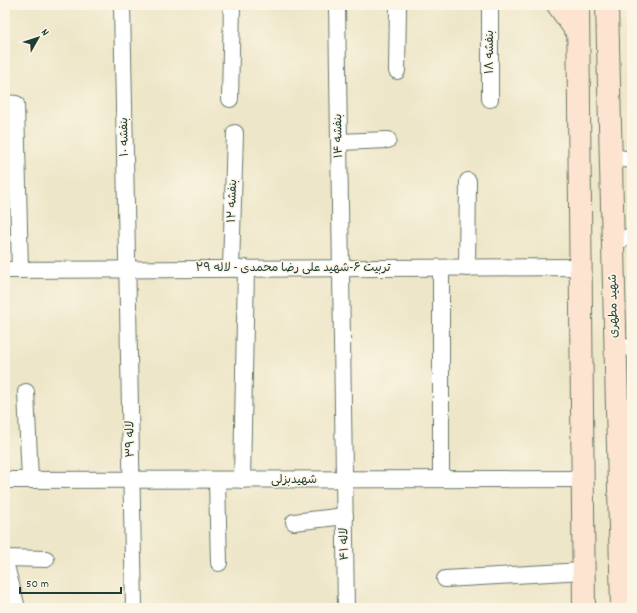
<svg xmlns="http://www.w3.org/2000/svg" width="637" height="613" viewBox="0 0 637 613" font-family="Dekko,'Playpen Sans Arabic',sans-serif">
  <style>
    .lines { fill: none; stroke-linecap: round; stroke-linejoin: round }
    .minor-casing { stroke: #677868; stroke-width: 18 }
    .secondary-casing { stroke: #677868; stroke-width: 24 }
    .minor { stroke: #fff; stroke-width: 16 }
    .secondary { stroke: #fde4d0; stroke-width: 22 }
    .labels { text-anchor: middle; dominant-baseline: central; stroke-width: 3; stroke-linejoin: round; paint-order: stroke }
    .street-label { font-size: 12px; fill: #1f3d34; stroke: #fcf5e5 }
  </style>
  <rect width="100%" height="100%" fill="#fcf5e5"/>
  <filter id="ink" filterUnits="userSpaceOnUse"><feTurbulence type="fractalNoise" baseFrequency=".025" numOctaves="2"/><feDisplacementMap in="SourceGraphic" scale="8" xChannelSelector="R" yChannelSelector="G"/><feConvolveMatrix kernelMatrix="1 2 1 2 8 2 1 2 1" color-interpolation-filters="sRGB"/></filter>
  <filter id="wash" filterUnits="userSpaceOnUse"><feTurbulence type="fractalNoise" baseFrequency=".012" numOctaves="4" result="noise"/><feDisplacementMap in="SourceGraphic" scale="16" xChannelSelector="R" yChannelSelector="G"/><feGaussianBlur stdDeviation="0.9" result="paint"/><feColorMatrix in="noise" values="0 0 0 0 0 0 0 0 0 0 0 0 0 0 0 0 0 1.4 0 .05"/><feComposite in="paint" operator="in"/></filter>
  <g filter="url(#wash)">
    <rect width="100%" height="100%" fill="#ede6c8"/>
  </g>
  <g filter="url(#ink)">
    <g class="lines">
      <defs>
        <g id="minor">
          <path d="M122 5 134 608"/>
          <path d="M337 5 346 608"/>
          <path d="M490 5V99"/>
          <path d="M397 71 398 5"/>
          <path d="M230 99 232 5"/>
          <path d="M5 103 16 104 20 270"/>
          <path d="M339 142 388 140"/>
          <path d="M611 157 632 160"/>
          <path d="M613 242 632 236"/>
          <path d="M231 268 235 133"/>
          <path d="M467 268 468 181"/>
          <path d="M5 270 580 267"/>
          <path d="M615 348 632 347"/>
          <path d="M26 392 30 480"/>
          <path d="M441 479V268"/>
          <path d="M5 480 582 479"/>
          <path d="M217 480 219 563"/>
          <path d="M242 480 246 268"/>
          <path d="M294 522 345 516"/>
          <path d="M5 558 46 559"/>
          <path d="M5 562 17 608"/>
          <path d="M445 579 583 571"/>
        </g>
        <g id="secondary">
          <path d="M558 5 578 33"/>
          <path d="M578 5 584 608"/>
          <path d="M607 5 622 608"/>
        </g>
      </defs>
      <use href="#minor" class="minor-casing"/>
      <use href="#secondary" class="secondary-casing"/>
      <use href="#minor" class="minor"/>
      <use href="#secondary" class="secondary"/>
    </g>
  </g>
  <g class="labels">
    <g class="street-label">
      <text transform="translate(490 52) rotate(-90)">بنفشه ۱۸</text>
      <text transform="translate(339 136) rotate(-91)">بنفشه ۱۴</text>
      <text transform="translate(125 137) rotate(-91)">بنفشه ۱۰</text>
      <text transform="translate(233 201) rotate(-88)">بنفشه ۱۲</text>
      <text x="293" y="268">تربیت ۶-شهید علی رضا محمدی - لاله ۲۹</text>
      <text transform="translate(614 306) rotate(-91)">شهید مطهری</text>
      <text transform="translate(131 439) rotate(-91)">لاله ۳۹</text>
      <text x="294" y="480">شهیدبزلی</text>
      <text transform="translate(345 544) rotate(-91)">لاله ۴۱</text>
    </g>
  </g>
  <rect width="637" height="613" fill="none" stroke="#fcf5e5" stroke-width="20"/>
  <g transform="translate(38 38) rotate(51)" stroke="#fcf5e5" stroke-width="3" paint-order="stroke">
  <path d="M0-3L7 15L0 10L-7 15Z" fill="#1f3d34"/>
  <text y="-6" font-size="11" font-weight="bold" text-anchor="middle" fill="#1f3d34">N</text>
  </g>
  <path d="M20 587v6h101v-6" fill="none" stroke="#1f3d34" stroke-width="2"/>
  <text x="26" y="587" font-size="12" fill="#1f3d34" stroke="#fcf5e5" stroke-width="3" paint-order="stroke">50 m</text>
</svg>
